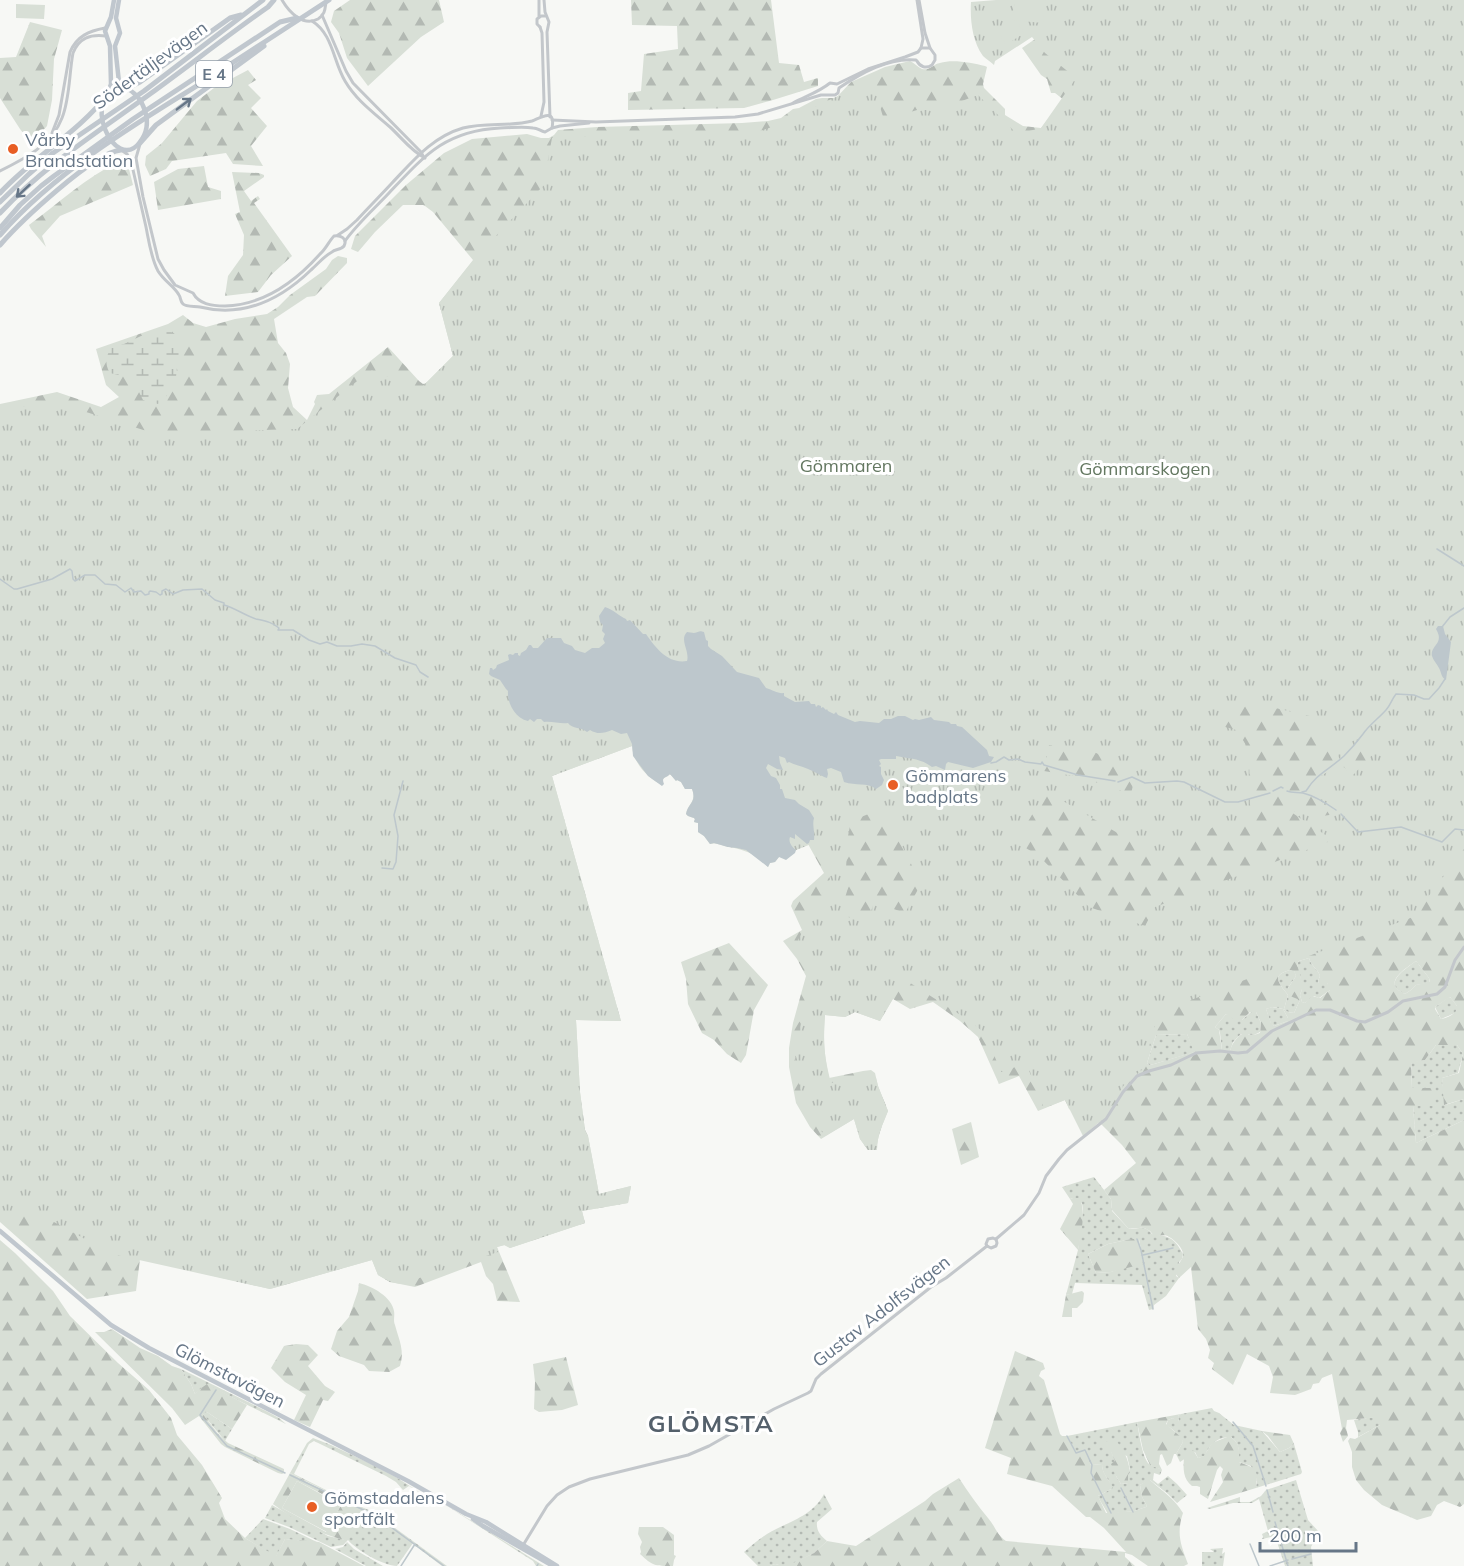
<svg xmlns="http://www.w3.org/2000/svg" width="1464" height="1566" viewBox="0 0 1464 1566" font-family="Mulish,sans-serif">
  <style>
    .grass { fill: url(#grass-dots); fill-rule: evenodd }
    .forest { fill: url(#forest-firs); fill-rule: evenodd }
    .wetland { fill: url(#wetland-marsh) }
    .park { fill: url(#park-tufts); fill-rule: evenodd }
    .garden { fill: #d8dfd6 }
    .water { fill: #bdc7cc }
    .lines { fill: none; stroke-linecap: round; stroke-linejoin: round }
    .stream { stroke: #bdc7cc; stroke-width: 1.5 }
    .minor { stroke: #c3c7cb; stroke-width: 3 }
    .major { stroke: #c0c7ce; stroke-width: 4.5 }
    .highway { stroke: #c0c7ce; stroke-width: 5 }
    .oneway { stroke: #667687 }
    .poi-dot { fill: #e85e24; stroke: #fff; stroke-width: 2 }
    .labels { text-anchor: middle; dominant-baseline: central; stroke-width: 6; stroke-linejoin: round; paint-order: stroke }
    .shield { fill: #fff; stroke: #949fab; stroke-width: 1.5 }
    .shield-label { font-size: 16px; font-weight: bold; fill: #667687 }
    .street-label { font-size: 18px; fill: #667687; stroke: #fff }
    .poi-label { font-size: 18px; fill: #667687; stroke: #fff; text-anchor: start }
    .park-label { font-size: 18px; fill: #647861; stroke: #fff }
    .district-label { font-size: 24px; font-weight: bold; letter-spacing: 1.5px; fill: #54606b; stroke: #fff }
  </style>
  <defs>
    <pattern id="grass-dots" width="8" height="8" patternUnits="userSpaceOnUse" patternTransform="scale(1.5)"><rect width="8" height="8" fill="#d8dfd6"/><path d="M2 2h.1M6 6h.1" fill="none" stroke="#b3b9b3" stroke-width="1.8" stroke-linecap="round"/></pattern>
    <pattern id="forest-firs" width="22" height="20" patternUnits="userSpaceOnUse" patternTransform="scale(1.5)"><rect width="22" height="20" fill="#d8dfd6"/><path d="M5 1l3.5 6h-7zM16 11l3.5 6h-7z" fill="#b3b9b3"/></pattern>
    <pattern id="wetland-marsh" width="20" height="14" patternUnits="userSpaceOnUse" patternTransform="scale(1.5)"><rect width="20" height="14" fill="#d8dfd6"/><path d="M1 5h8M5 5V1M11 12h8M15 12V8" fill="none" stroke="#b3b9b3"/></pattern>
    <pattern id="park-tufts" width="24" height="20" patternUnits="userSpaceOnUse" patternTransform="scale(1.5)"><rect width="24" height="20" fill="#d8dfd6"/><path d="M3 7l-1-3M5 7V3M7 7l1-3M15 17l-1-3M17 17v-4M19 17l1-3" fill="none" stroke="#b3b9b3"/></pattern>
  </defs>
  <rect width="100%" height="100%" fill="#f7f8f5"/>
  <g class="grass">
    <path d="M1309 958C1311 966 1318 969 1320 976L1318 981 1319 983H1327L1330 987V990L1319 998 1314 996 1305 1003 1302 1002 1300 995C1305 985 1298 973 1297 964L1299 961Z"/>
    <path d="M1416 961 1429 978 1430 983 1416 985 1411 990 1405 994C1381 984 1405 969 1416 961Z"/>
    <path d="M1291 970H1294L1296 976 1288 988 1300 1000 1294 1013 1288 1012 1284 1009 1288 995C1280 984 1269 975 1291 970Z"/>
    <path d="M1449 997 1451 998 1457 1006V1010L1455 1013 1441 1019 1435 1007Z"/>
    <path d="M1272 1007 1283 1009 1288 1018V1021L1274 1026 1271 1024 1266 1009Z"/>
    <path d="M1251 1012H1256L1261 1023 1260 1032 1254 1035 1241 1034 1233 1042 1230 1051 1222 1050 1220 1033 1219 1030 1215 1027 1226 1014 1242 1020Z"/>
    <path d="M1187 1034 1195 1052 1154 1064 1149 1065 1147 1063 1156 1035Z"/>
    <path d="M1436 1045H1457L1463 1054 1458 1073 1442 1078 1445 1105 1464 1099V1120L1416 1143 1413 1106H1436L1412 1088 1411 1062 1425 1060Z"/>
    <path d="M1094 1177 1111 1199 1112 1211 1128 1228C1138 1232 1142 1222 1152 1234 1169 1236 1175 1238 1183 1254L1182 1259 1179 1262 1176 1276 1179 1278 1166 1296 1154 1305 1153 1309 1149 1310 1142 1285 1075 1283 1072 1294 1066 1295 1078 1250 1083 1210 1082 1203 1073 1198 1070 1199 1062 1187ZM1131 1239H1139L1143 1260 1111 1272 1096 1273 1088 1254 1108 1244Z"/>
    <path d="M181 1369 268 1412 279 1418 286 1424 207 1385 195 1394 191 1384Z"/>
    <path d="M1212 1408 1214 1411 1219 1413 1234 1425 1262 1431 1280 1452 1289 1448 1294 1444 1302 1472 1301 1474 1256 1488 1257 1480 1251 1466 1239 1462C1239 1452 1240 1443 1231 1437 1218 1437 1209 1444 1205 1456L1198 1458 1195 1452 1180 1462 1176 1454 1183 1442C1182 1437 1170 1426 1166 1426L1168 1420 1173 1418 1179 1422 1178 1416 1181 1414Z"/>
    <path d="M203 1412H207L232 1429 225 1441 202 1413Z"/>
    <path d="M1380 1416V1425L1358 1437V1432L1354 1420Z"/>
    <path d="M1137 1422C1139 1432 1142 1457 1149 1464 1152 1466 1159 1468 1162 1470L1160 1475 1154 1473 1153 1480 1158 1484 1168 1476 1177 1484 1187 1495 1177 1503 1168 1494 1150 1480 1140 1485 1142 1497 1147 1506 1146 1507 1134 1511 1108 1514 1098 1497V1496L1111 1489C1111 1478 1102 1477 1102 1464L1092 1465 1076 1453 1067 1436ZM1111 1451 1127 1456 1130 1469 1128 1475V1483L1121 1484 1116 1476 1115 1461Z"/>
    <path d="M313 1438 331 1445 367 1462 396 1477 419 1492 438 1500 544 1566H536L533 1561 441 1502C429 1500 419 1492 409 1486L403 1490 396 1482 386 1476 314 1441 309 1444 294 1474 364 1509 382 1514 386 1517 391 1525 384 1517 379 1514 334 1498V1501L322 1494 325 1493 324 1490 290 1473 307 1443Z"/>
    <path d="M1296 1480 1308 1520 1319 1532 1311 1547 1313 1566H1285L1275 1536 1262 1539 1263 1537 1262 1534 1268 1531 1259 1499 1252 1503H1233L1210 1509 1207 1508 1240 1497V1502H1250L1261 1496 1266 1490Z"/>
    <path d="M824 1494 832 1509 817 1522C816 1531 821 1536 827 1541L814 1553 791 1565H779L775 1564 770 1566H758L744 1552C751 1546 759 1539 767 1534 787 1522 812 1517 824 1494Z"/>
    <path d="M272 1505 328 1536 345 1540 365 1510 376 1516 390 1526 391 1525 447 1566H442L417 1547 414 1546 415 1544 413 1543 397 1566C384 1566 356 1550 348 1540L343 1545 331 1547 289 1527 265 1518Z"/>
    <path d="M263 1519 290 1529 319 1543 285 1539 276 1557 245 1538Z"/>
    <path d="M347 1542 354 1549 383 1566H366L335 1549 343 1547Z"/>
    <path d="M1223 1548 1222 1554 1225 1552 1223 1566H1202V1552H1214L1210 1549Z"/>
  </g>
  <g class="forest">
    <path d="M350 0H439L444 22 421 37 368 86 347 58 339 33 331 22 334 11Z"/>
    <path d="M631 0H771L779 63 799 65 804 82 818 78V86L773 100 744 108 628 110V93L641 91 644 54 678 49 677 26 632 25Z"/>
    <path d="M1464 0V1099L1444 1105 1442 1078 1459 1073 1463 1054 1457 1045H1436L1425 1060 1411 1063 1412 1088H1433L1436 1106H1413L1416 1143 1464 1120V1504L1460 1507 1444 1501 1437 1505 1431 1516 1417 1520 1382 1505 1364 1490 1356 1480 1352 1467V1452L1348 1441 1350 1438 1355 1439 1380 1425V1417L1347 1420 1346 1428 1348 1436 1343 1442 1340 1433 1342 1429 1332 1374 1322 1378 1319 1383 1313 1384 1311 1389 1295 1395 1270 1393 1273 1377 1269 1366 1247 1354 1233 1385 1212 1369 1214 1363 1208 1358 1210 1350 1206 1339 1198 1329 1191 1267 1179 1278 1174 1272C1175 1266 1183 1261 1183 1255 1184 1249 1174 1239 1169 1237 1165 1234 1159 1236 1154 1236 1152 1234 1151 1231 1148 1230 1142 1225 1135 1230 1128 1228L1112 1210 1111 1199 1104 1190 1136 1163 1122 1145 1101 1124 1069 1109 1065 1100 1038 1111 1019 1076 999 1084 978 1037 960 1021 933 1002 910 1009 893 999 880 1021 855 1012 845 1017 825 1015C823 1040 824 1054 829 1078L863 1071 871 1070 875 1073 878 1086 888 1111C883 1124 877 1135 877 1150H868L860 1139 854 1119 821 1139 810 1127 796 1103 789 1067V1048L793 1023 806 976 797 959 783 941 802 930 791 906 793 901 824 873 808 844 632 746 552 776 621 1021 576 1020 580 1092 585 1130 588 1136 599 1194 631 1186 628 1203 582 1211 585 1223 510 1248 505 1245 497 1247 520 1302 497 1301 493 1284 486 1276 481 1262 415 1287 390 1282 378 1275 372 1260 270 1289 140 1259 136 1291 87 1299 0 1222V404L57 392 101 407 119 397 106 385 96 349 168 324 183 315 193 323 206 327 235 319 267 314 278 307 290 295 326 269 332 260 338 256 347 258V263L315 296 307 297 274 319 278 343 286 353 290 364 288 388 293 407 307 420 315 404 314 402 317 395 329 394 388 347 419 381 423 384 426 383 453 356 439 303 473 260 433 212 425 206 423 205H403L375 232 358 252 351 249 355 236 406 185 444 153 472 139 527 134 541 138H549L554 135 558 130 597 127 742 123 768 121 781 118 793 109 799 108 816 99 822 98H836L851 82 885 67 910 61C914 63 918 67 922 69 930 71 933 64 940 63 953 59 972 63 985 66L987 67 983 84 984 88 1005 109V115L1023 126 1041 128 1064 100 1055 93H1051L1047 79 1041 75 1022 48 1038 37ZM1309 958C1311 966 1318 969 1320 976L1318 981 1319 983H1327L1330 990 1320 998 1312 996 1305 1003 1302 1002 1300 995 1303 986 1297 964 1299 961ZM1416 961 1429 978 1430 982 1416 985 1411 990 1405 994C1381 983 1405 969 1416 961ZM1291 970 1294 971 1296 976 1288 988 1290 996 1300 1000 1294 1013 1288 1012 1284 1009 1288 995C1280 984 1269 975 1291 970ZM1450 997 1457 1006V1010C1453 1015 1447 1018 1441 1019L1435 1009V1007ZM1273 1007 1283 1009 1288 1018V1021L1274 1026 1271 1023 1266 1009ZM1250 1012H1256L1261 1023 1260 1033 1254 1035H1249L1246 1032C1238 1035 1232 1043 1230 1051L1222 1050 1219 1030 1215 1027 1226 1014 1237 1022 1242 1020ZM1187 1034 1194 1052 1154 1064 1149 1065 1147 1063 1156 1035Z"/>
    <path d="M30 22 62 30 54 59 52 100 47 126 38 136 30 142 20 129 0 98V58L16 57Z"/>
    <path d="M248 70 256 80 248 85 261 98 251 108 267 126 251 146 263 166 233 164 226 153 172 161 166 169 150 176 145 165 146 156 162 143 197 101 214 88Z"/>
    <path d="M120 161H123L128 165 133 185 60 216 42 236 46 247 31 229 29 225C59 203 86 177 120 161Z"/>
    <path d="M204 166 208 187 221 191V199L158 210 154 182 178 169Z"/>
    <path d="M232 172 259 173 264 175V177L244 191 251 201 258 196 260 199 254 203 292 256 271 275 258 292 225 296 228 276 243 255 244 235 235 214 240 212Z"/>
    <path d="M729 943 768 985 754 1010 746 1055 741 1063 727 1054 714 1040 702 1033 688 1004 686 979 681 962Z"/>
    <path d="M971 1122 979 1157 961 1165 952 1129Z"/>
    <path d="M1073 1198H1080C1086 1214 1081 1233 1078 1250L1060 1229 1073 1204 1070 1199Z"/>
    <path d="M1131 1239H1139L1143 1264 1111 1272 1096 1273 1088 1254 1108 1244Z"/>
    <path d="M0 1240 15 1253 53 1291 70 1316 118 1363 149 1390 171 1418 177 1435 202 1465 222 1498 219 1503 225 1519 245 1538 276 1556 285 1539 319 1542 364 1566H0Z"/>
    <path d="M359 1283C372 1286 392 1297 394 1311 395 1316 393 1320 395 1325 399 1340 405 1351 400 1366L389 1372 369 1371 364 1365 339 1356 331 1349 337 1331 349 1317 358 1291Z"/>
    <path d="M1082 1291 1084 1293 1083 1302 1077 1308H1072V1317H1062L1066 1295Z"/>
    <path d="M112 1329 140 1348 158 1356 172 1366 181 1369 191 1384 195 1394 200 1389 207 1384 247 1405 232 1429 207 1412 202 1413 219 1435 228 1443 284 1469V1473L282 1474 278 1473 225 1447 221 1444 199 1416 185 1425 172 1408 95 1332H104Z"/>
    <path d="M296 1344 308 1345 318 1355 308 1366 325 1386 335 1392 328 1401 323 1400 310 1427 294 1420 306 1395 285 1382 271 1368 284 1346Z"/>
    <path d="M1015 1351 1043 1363 1045 1369 1041 1371 1039 1376 1044 1380 1060 1434 1062 1436H1067L1076 1453 1085 1450 1091 1465 1102 1464C1102 1474 1109 1479 1113 1488L1098 1496 1106 1513 1134 1511 1146 1507 1147 1506 1142 1497 1140 1485 1148 1480H1150C1162 1491 1174 1498 1183 1513 1176 1534 1181 1545 1188 1564L1184 1566H1148L1132 1555 1125 1553V1557L1135 1566H770L775 1564 779 1565 791 1564 814 1553 827 1541 856 1546 925 1501 933 1494 959 1478C968 1492 978 1506 988 1518 995 1526 997 1535 1006 1541L1126 1552 1104 1528 1090 1517H1086L1052 1486 1007 1474 1011 1458 985 1448Z"/>
    <path d="M566 1357 578 1405 562 1410 539 1412 534 1409 535 1382 533 1364Z"/>
    <path d="M1181 1414 1178 1416 1179 1422 1178 1423 1173 1418 1168 1420 1166 1424 1182 1438 1183 1442 1176 1454H1174L1171 1463 1167 1466 1162 1454 1160 1455 1159 1464 1162 1470 1150 1465 1143 1450 1137 1422Z"/>
    <path d="M1262 1431 1290 1435 1294 1444 1289 1448 1280 1452 1268 1436Z"/>
    <path d="M1227 1437H1231C1241 1444 1239 1452 1239 1462L1254 1468 1257 1475 1256 1488 1210 1502 1223 1482 1221 1475 1223 1469 1220 1466 1217 1470 1208 1499 1200 1494V1487L1197 1486H1192C1183 1479 1183 1469 1184 1458L1193 1450 1198 1458 1204 1456 1212 1443Z"/>
    <path d="M1115 1439C1124 1451 1128 1457 1130 1472L1128 1475V1483L1121 1484 1116 1476 1111 1464 1115 1461 1111 1452 1107 1451 1105 1449V1442Z"/>
    <path d="M290 1473 325 1491 322 1494 297 1481 282 1508 326 1532 341 1505 334 1501V1498L336 1496 378 1514 384 1517 391 1525V1527L376 1516 365 1510 346 1540H344C319 1534 294 1520 273 1504Z"/>
    <path d="M639 1527H663L674 1535V1555L676 1556 674 1560 673 1566C654 1566 653 1566 640 1554L641 1552 640 1547 642 1542 638 1534Z"/>
  </g>
  <path class="wetland" d="M164 332H171L177 335 182 353 177 367 176 377 168 391 165 400 158 404 143 400 135 384 132 381 127 377 110 373C104 364 106 354 113 345L124 344 141 336Z"/>
  <path class="park" d="M996 0H1464V849L1413 917 1156 1013V1021L1143 1069 1124 1085 1103 1119 1083 1136 1065 1100 1044 1108 1026 1063 1001 1072 985 1033 965 1018 904 979 880 1021 855 1012 845 1017 825 1015C823 1043 824 1056 831 1083L865 1075 876 1078 878 1086 888 1111C883 1124 877 1135 877 1150H868L860 1139 854 1119 825 1136 814 1121 813 1122C801 1097 793 1072 796 1045 799 1025 808 1005 809 985 811 970 804 954 798 940L830 879 816 842 779 857 775 862 770 863 768 867C755 854 746 850 729 847 722 846 717 842 710 844L704 836 698 832V823L694 822 695 819 694 818 688 816 686 814C688 803 697 802 692 789H685L681 782 677 780 676 781 670 774 663 779V785C649 780 633 763 632 746L552 776 621 1021 576 1020 580 1092 585 1130 588 1136 599 1194 631 1186 628 1203 582 1211 585 1223 510 1248 504 1245 497 1247 498 1252 401 1284 390 1282 378 1275 372 1260 270 1289 112 1254 34 1211 7 1220 0 1214V412L51 401 153 433 297 429 371 370 419 390 453 356 439 303 476 257 543 186 552 138 760 131 775 126 865 83 875 90 884 120 917 110H933L958 100 959 102 978 95 1017 134 1041 128 1076 78 1045 53 1032 37 995 61 994 65C991 62 986 59 983 56 972 41 970 19 971 2ZM1250 702 1314 717 1332 749 1340 759 1361 738 1373 754 1352 776 1344 767C1330 772 1312 773 1317 793 1319 796 1321 803 1325 805 1331 808 1342 809 1349 810V812L1316 817 1288 810 1333 840 1155 907 1145 926 1089 907 1039 856 1016 842 1046 791 1167 862 1213 827 1250 817 1249 749 1236 730 1222 726ZM1049 745 1092 751 1121 765 1133 785 1131 794 1080 777 1044 771ZM881 809H884L921 884 905 913 874 902 867 924 840 914 848 888 846 868 848 836 850 826 856 819Z"/>
  <g class="garden">
    <path d="M1015 0H1046L1043 23 1012 20Z"/>
    <path d="M16 4 45 5 44 19 16 18Z"/>
    <path d="M1018 23 1024 33 1006 45 1000 35Z"/>
    <path d="M297 1481 341 1505 327 1532 282 1508Z"/>
  </g>
  <g class="water">
    <path d="M605 607C614 610 619 616 626 619L627 621 630 620 643 634H646C657 650 669 664 687 661 690 651 679 640 687 632 689 632 692 633 694 633 699 632 699 630 704 632L706 640 708 641V646L711 649 722 656 737 672 759 678 766 688C773 690 778 694 784 693V696L795 702 809 701 811 704H815L816 707 818 705 821 706V708L823 707 826 710 827 709 828 711 834 714 836 712 838 715 855 722 860 721 879 723 884 719H891L898 716H905L913 720 915 719 919 720 931 717 934 720 949 722 951 724H956L957 726 962 727 987 750 989 756 994 757 991 762 973 768 948 762 946 764 945 770 936 766 932 767C920 758 910 759 896 756V759H881L879 760 881 764 879 766 881 767V774L884 780 882 785 876 789C867 782 856 786 844 782L841 772 831 768 827 769 828 774 827 778C819 775 816 772 808 769 801 766 795 765 789 762L787 763 785 758 779 756 780 763 783 770 777 769 768 764 766 768 771 776 776 778 780 785V789H782L785 798 795 800 799 804 809 810 814 818C812 825 815 832 814 840H810L809 843 807 844 795 834V839L790 837C788 842 792 847 796 850L795 853 786 860 779 857 775 862 770 863 768 867 746 850 737 848 728 847 714 843 710 844 704 836 698 832V823L694 822 695 819 694 818 688 816 686 814C688 803 697 803 692 789H685L681 782 677 780 676 781 670 774C666 779 661 776 664 784L662 786 648 776 633 756 632 744 627 733 621 734 612 730C604 733 598 735 590 730L587 732C582 727 572 729 568 723 560 724 552 721 544 722L541 719H537L534 722 530 719 528 721C515 718 507 703 508 691L506 689 500 680 491 676 489 674 490 668H492L493 670 496 668 497 665 509 660 508 655 510 654 513 655 515 653H518V655L520 656 521 653 526 650 529 645H531L533 648H538L547 638H561L564 643 572 646 575 650 585 653 592 648H599L605 643 603 639 605 634 602 631 603 625 600 622 599 616Z"/>
    <path d="M1438 626H1443L1445 634 1451 642 1446 680C1441 677 1442 674 1439 668 1437 664 1433 660 1432 656 1430 645 1445 644 1436 629Z"/>
  </g>
  <g class="lines">
    <g class="stream">
      <path d="M1437 549 1464 566"/>
      <path d="M0 579 14 589H17L52 579 70 569 72 571 73 579 75 581 85 575H95L105 584 116 585 125 592 131 588 134 592 141 591 145 595 149 594V592L150 591 156 592 160 595 162 594V591L166 589 173 594 183 590 202 589 215 600 224 603V605C235 608 244 615 256 619 265 621 272 622 279 628L278 630H293L309 640 320 644 327 642 337 646H351L362 644 375 646 395 658 416 665 420 672 428 677"/>
      <path d="M1442 627 1450 617 1464 608"/>
      <path d="M991 763 996 762 1004 757 1009 760 1018 759 1025 762 1041 764 1042 762 1044 765 1078 775 1115 781"/>
      <path d="M1118 782 1132 777 1145 783 1177 781 1184 782 1225 802H1238L1270 793"/>
      <path d="M1273 791 1281 787 1283 788"/>
      <path d="M1287 791C1292 793 1298 792 1303 793 1315 796 1326 803 1336 810"/>
      <path d="M1302 792 1306 791C1316 774 1330 769 1344 756 1351 749 1357 742 1363 734 1369 725 1379 718 1386 710 1390 706 1392 699 1396 694L1414 695 1424 699H1429L1439 688 1445 679"/>
      <path d="M1341 814 1358 832 1401 827 1442 842 1455 829 1464 830"/>
      <path d="M382 868 393 869 396 862 398 836 394 815 403 781"/>
      <path d="M1137 1239 1141 1250 1153 1309"/>
      <path d="M1143 1255 1173 1248"/>
      <path d="M216 1390 200 1415 227 1446 285 1473"/>
      <path d="M1233 1422 1253 1446 1266 1486"/>
      <path d="M1067 1436 1076 1453 1085 1450 1092 1465 1091 1473 1111 1513"/>
      <path d="M290 1475 376 1516 444 1566"/>
      <path d="M1121 1488 1133 1512"/>
      <path d="M1267 1490 1273 1512"/>
      <path d="M1275 1522 1288 1566"/>
      <path d="M1250 1544 1259 1566"/>
      <path d="M1292 1559 1311 1554"/>
      <path d="M401 1566 415 1544"/>
      <path d="M537 1566 538 1564"/>
      <path d="M1270 1566 1288 1560"/>
    </g>
    <g class="minor">
      <path d="M282 0C289 12 303 27 318 19 325 15 325 9 326 2"/>
      <path d="M544 0 545 12 549 22 547 32 550 117"/>
      <path d="M917 0 923 39 921 48"/>
      <path d="M322 15 346 71 353 83 421 152 424 158"/>
      <path d="M539 16V0"/>
      <path d="M312 21C333 34 333 61 345 81 356 100 374 113 390 127 401 137 411 151 425 158"/>
      <path d="M540 27 542 33 544 102 541 116"/>
      <path d="M540 27 537 24V19L541 16H545"/>
      <path d="M917 61C920 67 926 69 932 65L935 60V55L930 48 925 33 919 0"/>
      <path d="M793 103C806 96 819 92 830 83L837 84 868 69 905 57 918 52 921 48H930"/>
      <path d="M552 120 596 122 735 117 758 114 821 95H835L838 93 839 88C861 73 889 57 916 60"/>
      <path d="M52 133 59 115 70 52C77 36 89 31 105 28"/>
      <path d="M121 150 127 154 131 161C136 183 141 205 146 227 149 242 151 258 158 271 164 281 174 286 179 295 181 298 180 301 183 304 186 307 195 306 200 307 244 318 280 300 311 270 318 264 324 256 332 252 335 249 341 250 344 246 348 238 340 235 334 236 329 241 326 249 320 254 295 282 263 305 225 306 211 306 199 304 193 293L175 285 164 270 158 259 143 197 136 158 140 144"/>
      <path d="M0 171C24 159 52 145 62 118 70 98 69 74 73 53 79 38 90 34 106 36"/>
      <path d="M338 235 347 229 357 220C368 208 380 196 392 183 413 161 432 137 463 128 486 122 510 127 532 121 540 118 556 107 552 128"/>
      <path d="M345 241C357 224 374 209 389 193 425 155 445 131 500 128 511 128 522 126 533 128 538 128 540 131 545 132L552 128 560 126 589 123"/>
      <path d="M996 1239 1024 1215 1039 1193 1046 1176 1059 1159 1067 1150 1106 1119 1123 1092 1137 1076 1149 1071 1171 1065 1196 1053 1220 1051 1238 1053 1247 1052 1272 1031 1316 1010H1330L1357 1021 1365 1022 1388 1012 1403 1001 1437 994 1445 987 1455 960 1464 947"/>
      <path d="M987 1246 986 1244 988 1239 993 1238 995 1239"/>
      <path d="M987 1246 991 1248 996 1246 997 1243 996 1239"/>
      <path d="M522 1547 547 1506 557 1495 569 1487 590 1479 688 1455 709 1446 774 1409 808 1393 811 1391 816 1379 821 1374 931 1287 946 1278 987 1246"/>
    </g>
    <g class="major">
      <path d="M119 0 116 18 120 33 115 46 119 82 124 87"/>
      <path d="M124 87C145 96 154 124 140 142 115 176 77 92 124 87Z"/>
      <path d="M108 93 111 84 110 46 105 31 111 17 114 0"/>
      <path d="M0 1231 111 1325 149 1348 408 1481 466 1514 486 1522 557 1566"/>
      <path d="M473 1519 483 1526 553 1566"/>
    </g>
    <g class="highway">
      <path d="M124 87H130L140 82 230 18 241 15"/>
      <path d="M140 143 156 125 264 46"/>
      <path d="M0 193C33 157 78 133 108 94"/>
      <path d="M0 202 29 174 53 153 144 91 263 0"/>
      <path d="M0 213C45 165 98 132 150 94 190 65 228 35 268 7L274 0"/>
      <path d="M0 228 20 205 41 186 54 176 133 119 280 22 297 18"/>
      <path d="M0 235C54 173 133 125 203 82 245 55 287 27 329 0"/>
      <path d="M0 245C20 222 94 152 121 150"/>
    </g>
  </g>
  <defs><path id="oneway-shaft" d="M-6 0H5M1.5-3L5.5 0L1.5 3" fill="none" stroke-width="1.6" stroke-linecap="round" stroke-linejoin="round" transform="scale(1.5)"/></defs>
  <g class="oneway">
    <use href="#oneway-shaft" transform="translate(184 104) rotate(-37)"/>
    <use href="#oneway-shaft" transform="translate(23 191) rotate(137)"/>
  </g>
  <g class="poi-dot">
    <circle cx="13" cy="149" r="6"/>
    <circle cx="893" cy="785" r="6"/>
    <circle cx="312" cy="1507" r="6"/>
  </g>
  <g class="labels">
    <rect class="shield" x="196" y="61" width="36" height="26" rx="4.5"/>
    <g class="shield-label">
      <text x="214" y="74">E 4</text>
    </g>
    <g class="street-label">
      <text transform="translate(150 65) rotate(-36)">Södertäljevägen</text>
      <text transform="translate(881 1311) rotate(-38)">Gustav Adolfsvägen</text>
      <text transform="translate(230 1375) rotate(27)">Glömstavägen</text>
    </g>
    <g class="poi-label">
      <text x="25" y="139">Vårby<tspan x="25" dy="21">Brandstation</tspan></text>
      <text x="905" y="775">Gömmarens<tspan x="905" dy="21">badplats</tspan></text>
      <text x="324" y="1497">Gömstadalens<tspan x="324" dy="21">sportfält</tspan></text>
    </g>
    <g class="park-label">
      <text x="846" y="465">Gömmaren</text>
      <text x="1145" y="468">Gömmarskogen</text>
    </g>
    <g class="district-label">
      <text x="711" y="1423">GLÖMSTA</text>
    </g>
  </g>
  <path d="M1260 1542v9h96v-9" fill="none" stroke="#667687" stroke-width="3"/>
  <text x="1269" y="1542" font-size="18" fill="#667687" stroke="#ffffff" stroke-width="4.5" paint-order="stroke">200 m</text>
</svg>
